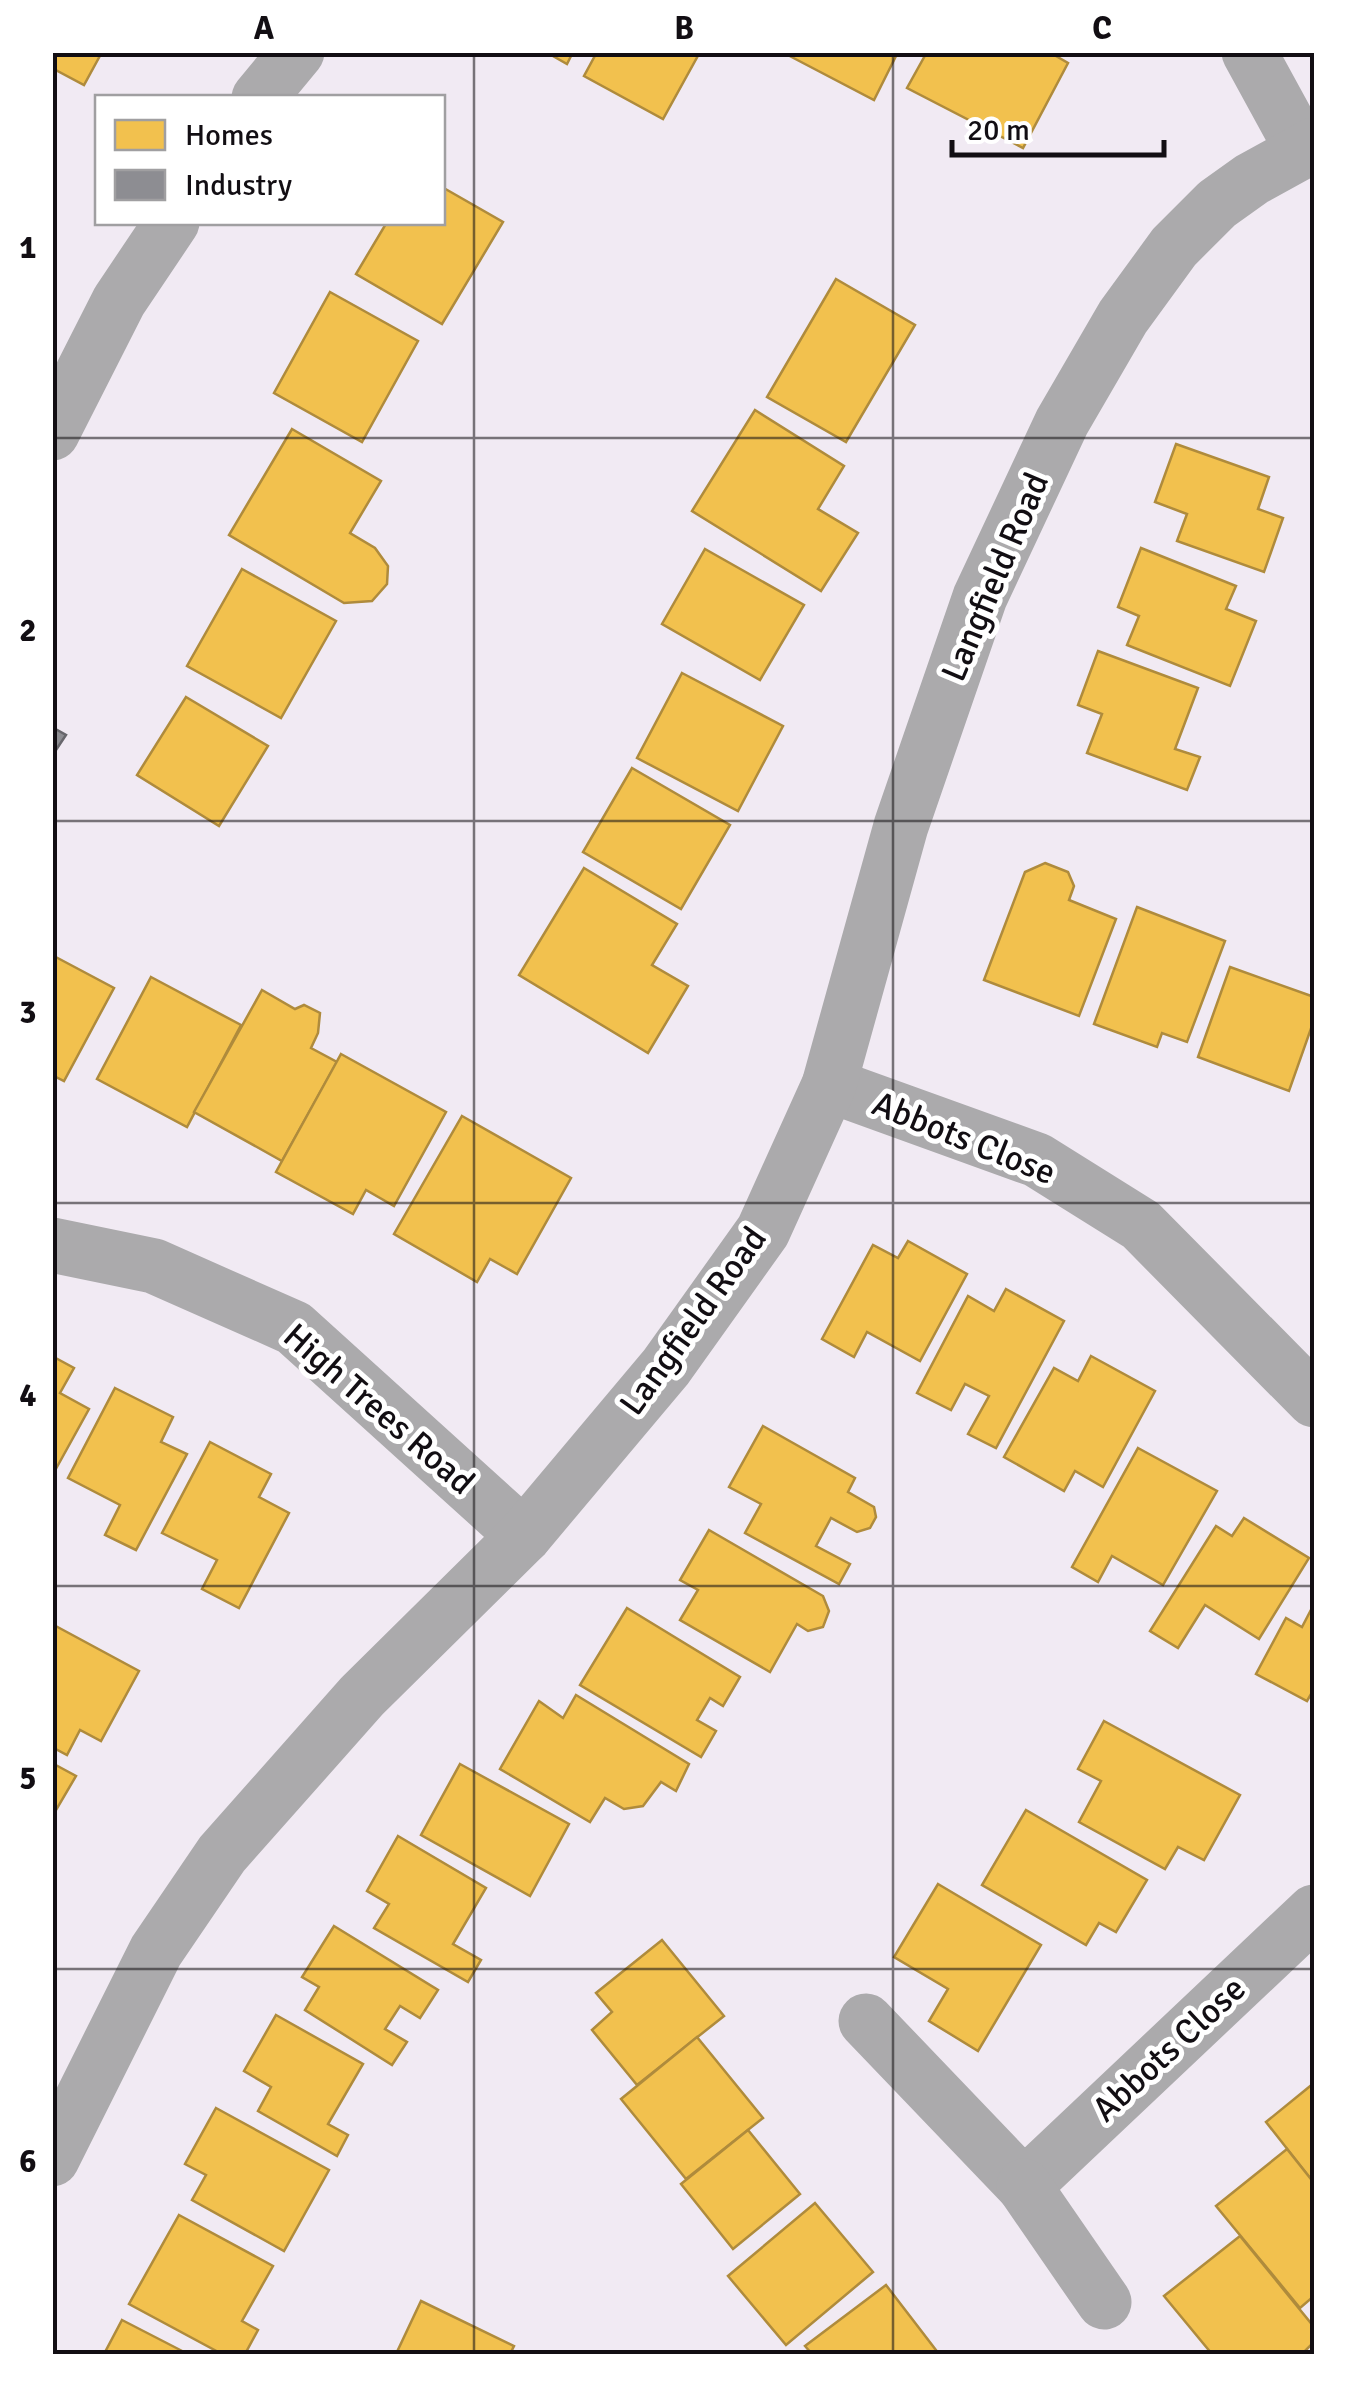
<svg xmlns="http://www.w3.org/2000/svg" width="1367" height="2407" viewBox="0 0 1367 2407" font-family="Signika,sans-serif">
  <style>
    .homes { fill: #f2c14e; stroke: #af8b3c; stroke-width: 2.5 }
    .industry { fill: #8d8d92; stroke: #68676c; stroke-width: 2.5 }
    .lines { fill: none; stroke-linecap: round; stroke-linejoin: round }
    .street { stroke: #abaaac; stroke-width: 55 }
    .grid { fill: none; stroke: #120e13; stroke-width: 2.5; stroke-opacity: 0.55 }
    .labels { text-anchor: middle; dominant-baseline: central; stroke-width: 10; stroke-linejoin: round; paint-order: stroke }
    .street-label { font-size: 35px; fill: #120e13; stroke: #fff }
    .neatline { fill: none; stroke: #120e13; stroke-width: 4 }
    .grid-label { font-size: 32px; text-anchor: middle; font-weight: bold; fill: #120e13 }
  </style>
  <rect width="100%" height="100%" fill="#f1eaf3"/>
  <g class="homes">
    <path d="M52 52H102L84 85 52 68Z"/>
    <path d="M546 52H573L567 64Z"/>
    <path d="M597 52H700L663 119 584 76Z"/>
    <path d="M782 52H898L874 100Z"/>
    <path d="M927 52H1049L1068 63 1023 148 907 88Z"/>
    <path d="M442 187 503 222 442 324 356 274 387 222H442Z"/>
    <path d="M836 279 915 325 846 442 767 397Z"/>
    <path d="M330 292 418 341 362 442 274 393Z"/>
    <path d="M755 410 844 466 818 509 858 533 821 591 692 511Z"/>
    <path d="M292 429 381 481 350 533 375 548 388 566 387 584 372 601 344 603 229 535Z"/>
    <path d="M1176 444 1269 477 1258 509 1283 518 1264 572 1177 541 1187 514 1155 502Z"/>
    <path d="M1141 548 1236 586 1226 609 1256 621 1230 686 1127 645 1139 616 1118 607Z"/>
    <path d="M705 549 804 605 760 680 662 624Z"/>
    <path d="M242 569 336 621 281 718 187 666Z"/>
    <path d="M1098 651 1198 688 1175 749 1200 757 1187 790 1087 753 1102 714 1078 705Z"/>
    <path d="M682 673 783 726 738 811 637 758Z"/>
    <path d="M186 697 268 746 219 826 137 775Z"/>
    <path d="M632 768 730 825 681 909 583 852Z"/>
    <path d="M1045 863 1068 872 1074 886 1069 900 1116 919 1079 1016 984 980 1025 872Z"/>
    <path d="M584 868 677 924 652 965 688 986 648 1053 519 975Z"/>
    <path d="M1137 907 1225 941 1187 1042 1162 1033 1157 1047 1094 1024Z"/>
    <path d="M52 955 114 988 64 1081 52 1075Z"/>
    <path d="M1230 967 1314 997V1020L1289 1091 1198 1057Z"/>
    <path d="M151 977 241 1025 187 1127 97 1079Z"/>
    <path d="M262 990 295 1009 304 1005 320 1013 318 1033 311 1048 337 1062 282 1161 194 1112Z"/>
    <path d="M341 1054 446 1112 394 1206 366 1190 353 1214 276 1172Z"/>
    <path d="M462 1116 571 1178 517 1274 490 1259 477 1282 394 1234Z"/>
    <path d="M908 1241 967 1274 920 1361 867 1332 854 1357 822 1339 873 1245 898 1258Z"/>
    <path d="M1006 1289 1064 1321 996 1448 968 1434 989 1396 965 1384 951 1410 917 1393 968 1296 994 1311Z"/>
    <path d="M52 1356 74 1368 60 1393 89 1409 52 1476Z"/>
    <path d="M1091 1356 1155 1391 1103 1487 1075 1471 1064 1491 1004 1457 1054 1368 1078 1381Z"/>
    <path d="M115 1388 173 1417 161 1442 187 1454 136 1550 105 1535 120 1505 68 1478Z"/>
    <path d="M763 1426 855 1478 848 1492 874 1507 876 1517 870 1528 857 1532 831 1518 816 1546 850 1564 839 1584 745 1533 761 1504 729 1487Z"/>
    <path d="M210 1442 271 1474 259 1497 289 1513 239 1608 202 1589 217 1560 162 1533Z"/>
    <path d="M1138 1448 1217 1491 1163 1585 1112 1556 1098 1582 1072 1567Z"/>
    <path d="M1244 1518 1309 1558 1259 1639 1205 1605 1178 1648 1150 1631 1216 1526 1232 1536Z"/>
    <path d="M709 1530 823 1596 829 1611 823 1627 808 1631 797 1624 770 1672 680 1620 698 1590 680 1580Z"/>
    <path d="M1314 1604V1689L1307 1701 1256 1674 1286 1618 1302 1627Z"/>
    <path d="M627 1608 740 1677 723 1706 710 1698 697 1720 716 1731 701 1757 580 1685Z"/>
    <path d="M52 1624 139 1671 101 1741 80 1730 67 1755 52 1747Z"/>
    <path d="M576 1695 689 1764 676 1791 661 1782 643 1806 624 1809 605 1798 590 1822 500 1769 539 1701 563 1718Z"/>
    <path d="M1104 1721 1240 1795 1204 1860 1178 1847 1165 1869 1079 1822 1101 1781 1078 1769Z"/>
    <path d="M52 1763 76 1776 52 1817Z"/>
    <path d="M460 1764 569 1824 530 1896 421 1835Z"/>
    <path d="M1026 1810 1147 1880 1116 1932 1099 1923 1086 1945 982 1885Z"/>
    <path d="M398 1836 486 1888 453 1944 481 1960 468 1982 374 1928 389 1904 367 1891Z"/>
    <path d="M938 1884 1041 1945 978 2051 929 2021 948 1989 894 1957Z"/>
    <path d="M334 1926 438 1990 420 2018 400 2006 385 2029 407 2042 392 2065 305 2010 319 1987 302 1977Z"/>
    <path d="M662 1940 724 2016 637 2085 592 2030 612 2012 596 1993Z"/>
    <path d="M276 2015 363 2064 328 2124 348 2135 337 2156 258 2111 271 2087 244 2071Z"/>
    <path d="M697 2037 763 2118 686 2179 621 2099Z"/>
    <path d="M1314 2083V2183L1266 2122Z"/>
    <path d="M216 2108 329 2170 284 2251 192 2200 206 2175 185 2164Z"/>
    <path d="M748 2130 800 2194 733 2249 681 2184Z"/>
    <path d="M1287 2149 1314 2183V2296L1300 2308 1216 2206Z"/>
    <path d="M815 2203 873 2272 786 2345 728 2276Z"/>
    <path d="M179 2215 273 2266 242 2321 258 2330 245 2354H222L129 2304Z"/>
    <path d="M1240 2236 1314 2327V2342L1302 2354H1212L1164 2296Z"/>
    <path d="M886 2285 939 2354H812L805 2346Z"/>
    <path d="M421 2301 514 2346 510 2354H396Z"/>
    <path d="M122 2320 188 2354H104Z"/>
  </g>
  <path class="industry" d="M52 727 66 735 52 756Z"/>
  <g class="lines">
    <g class="street">
      <path d="M1249 52 1302 149"/>
      <path d="M259 98 297 52"/>
      <path d="M52 433 119 301 172 222"/>
      <path d="M829 1085 1037 1160 1141 1225 1314 1400"/>
      <path d="M52 1245 154 1266 294 1328 524 1536"/>
      <path d="M866 2021 1024 2186 1314 1912"/>
      <path d="M52 2159 156 1951 222 1854 362 1696 524 1536 666 1367 763 1231 829 1085 901 826 980 597 1062 422 1123 317 1174 247 1217 204 1252 179 1314 145"/>
      <path d="M1024 2186 1104 2302"/>
    </g>
  </g>
  <path class="grid" d="M474 52V2354M893 52V2354M52 438H1314M52 821H1314M52 1203H1314M52 1586H1314M52 1969H1314"/>
  <g class="labels">
    <g class="street-label">
      <text transform="translate(995 577) rotate(-67)">Langfield Road</text>
      <text transform="translate(964 1138) rotate(22)">Abbots Close</text>
      <text transform="translate(693 1321) rotate(-54)">Langfield Road</text>
      <text transform="translate(379 1409) rotate(41)">High Trees Road</text>
      <text transform="translate(1169 2049) rotate(-43)">Abbots Close</text>
    </g>
  </g>
  <rect width="1367" height="2407" fill="none" stroke="#ffffff" stroke-width="110"/>
  <rect x="95" y="95" width="350" height="130" fill="#ffffff" stroke="#a09fa1" stroke-width="2.5"/>
  <rect x="115" y="120" width="50" height="30" fill="#f2c14e" stroke="#a09fa1" stroke-width="2.5"/>
  <text x="185" y="145" font-size="30" fill="#120e13">Homes</text>
  <rect x="115" y="170" width="50" height="30" fill="#8d8d92" stroke="#a09fa1" stroke-width="2.5"/>
  <text x="185" y="195" font-size="30" fill="#120e13">Industry</text>
  <path d="M952 140v15h212v-15" fill="none" stroke="#120e13" stroke-width="5"/>
  <text x="967" y="140" font-size="30" fill="#120e13" stroke="#ffffff" stroke-width="8" paint-order="stroke">20 m</text>
  <rect x="55" y="55" width="1257" height="2297" class="neatline"/>
  <g class="grid-label">
    <text x="264" y="39">A</text>
    <text x="684" y="39">B</text>
    <text x="1102" y="39">C</text>
    <text x="28" y="258">1</text>
    <text x="28" y="641">2</text>
    <text x="28" y="1023">3</text>
    <text x="28" y="1406">4</text>
    <text x="28" y="1789">5</text>
    <text x="28" y="2172">6</text>
  </g>
</svg>
